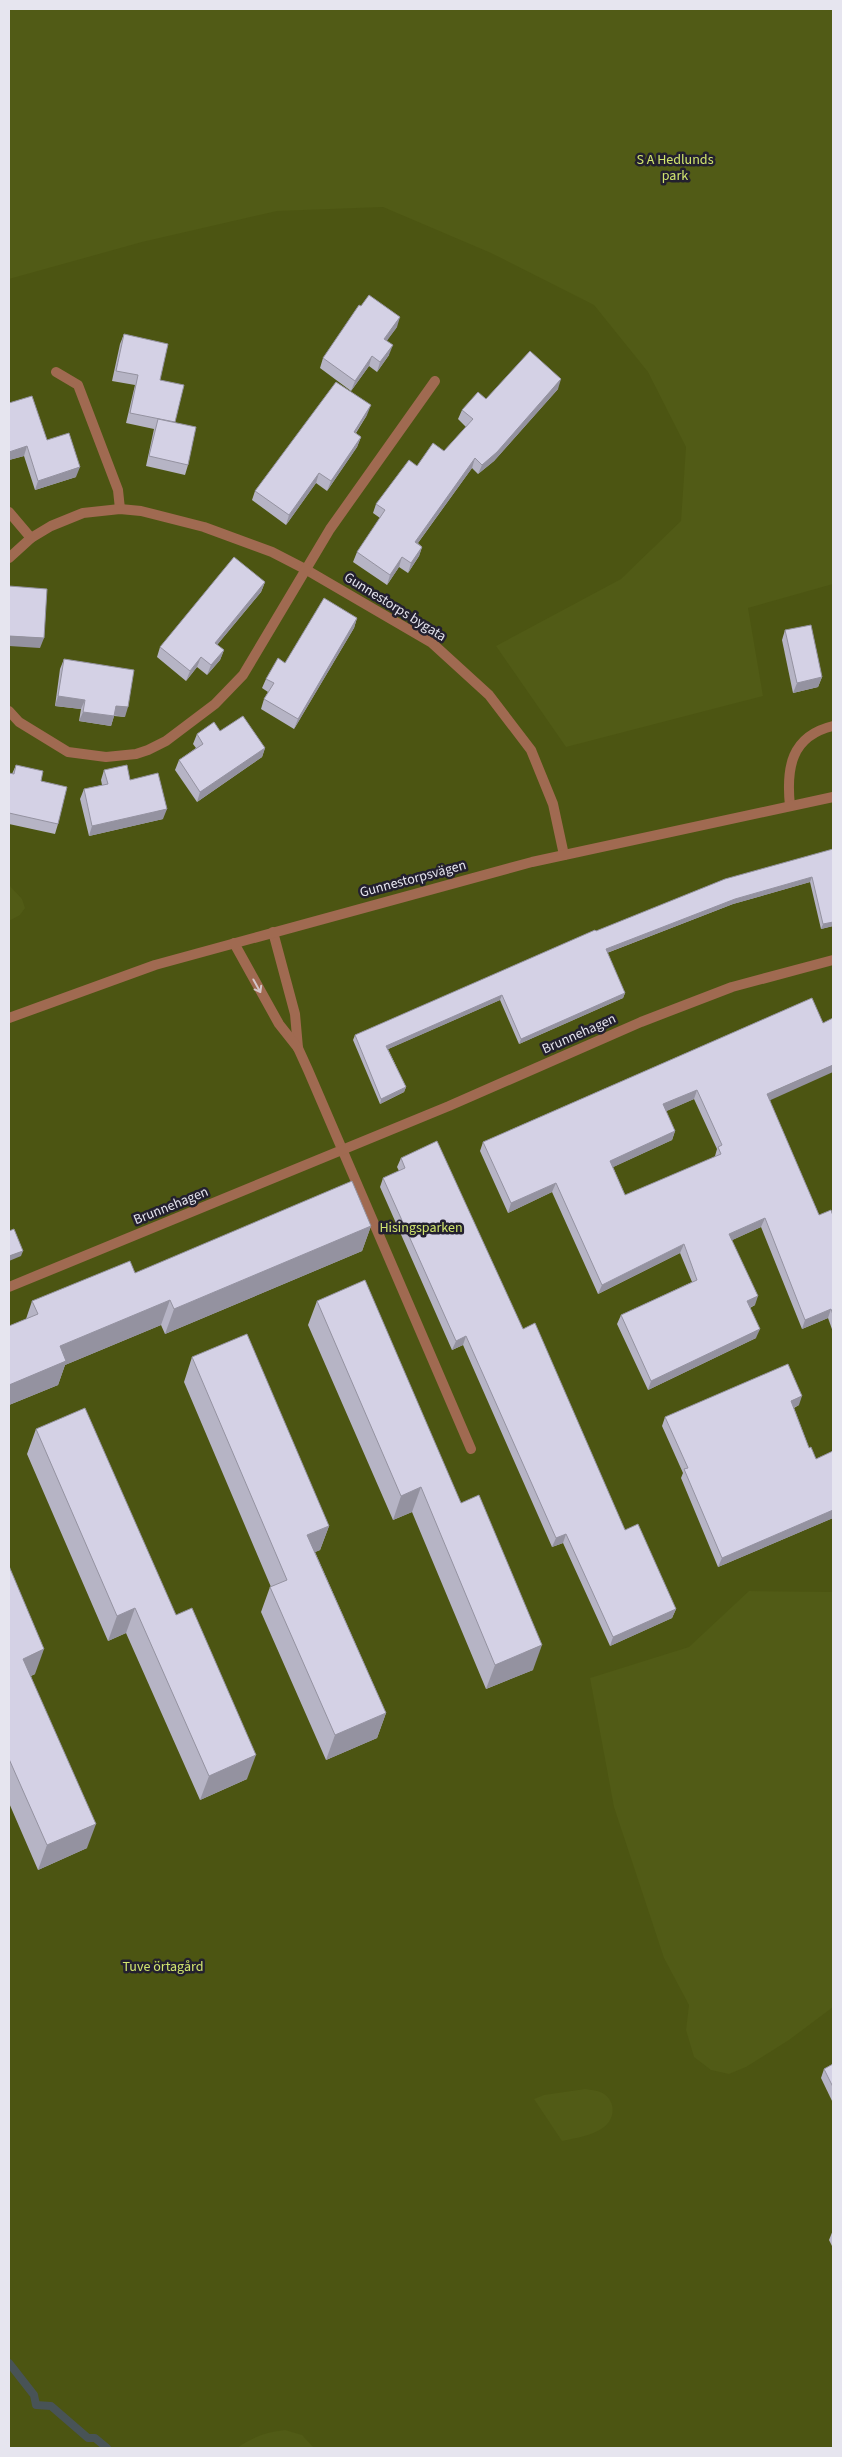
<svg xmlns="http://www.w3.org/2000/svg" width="842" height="2457" viewBox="0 0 842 2457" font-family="'Source Sans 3',sans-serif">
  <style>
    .green { fill: #4c5512 }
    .forest { fill: #515b16 }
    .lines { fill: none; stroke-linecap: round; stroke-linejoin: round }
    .stream { stroke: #485356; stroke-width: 8 }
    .street { stroke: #a06a51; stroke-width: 10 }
    .wall { fill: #b6b4c5; fill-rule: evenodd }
    .shaded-wall { fill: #9492a0 }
    .building { fill: #d4d1e5; stroke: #9492a0; fill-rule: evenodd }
    .oneway { stroke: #d4c6c8 }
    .labels { text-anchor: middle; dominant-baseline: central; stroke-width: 5; stroke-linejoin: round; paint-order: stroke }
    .park-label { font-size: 14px; fill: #d1e56f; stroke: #23202f }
    .street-label { font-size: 14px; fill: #e6e5ef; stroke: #23202f }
  </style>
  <rect width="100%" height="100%" fill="#2d2a39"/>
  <rect class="green" x="9" y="9" width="824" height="2439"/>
  <g class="forest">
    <path d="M9 9H833V584L748 608 763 696 566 747 496 646 621 579 681 521 686 447 648 372 594 305 491 253 383 207 277 211 142 242 9 279Z"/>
    <path d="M9 885 22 899 25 908 20 915 9 921Z"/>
    <path d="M749 1591 833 1592V2007L789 2040 746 2067 729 2074 711 2070 694 2057 686 2030 689 2005 664 1958 614 1807 590 1678 689 1647Z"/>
    <path d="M585 2089C591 2090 599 2090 604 2094 616 2102 615 2119 604 2127 593 2136 575 2138 562 2141L534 2099 544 2095Z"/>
    <path d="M285 2430 302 2435 314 2448H237C252 2437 267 2432 285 2430Z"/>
  </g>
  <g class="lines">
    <path class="stream" d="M9 2363 34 2395 36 2405 51 2406 88 2438H95L107 2448"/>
    <g class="street">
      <path d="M56 372 78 385 118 490 120 509"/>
      <path d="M9 512 31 538"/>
      <path d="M9 558 31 538 51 526 83 513 120 509 141 511 204 527 272 552 305 569 432 643 489 695 531 750 553 804 564 855"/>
      <path d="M9 711 19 722 68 752 106 757 136 754 148 750 166 741 215 704 243 675 330 529 435 381"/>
      <path d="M790 806C786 768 791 736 833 726"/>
      <path d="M273 932 295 1014 298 1048"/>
      <path d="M234 943 279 1024 298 1048 308 1070 471 1449"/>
      <path d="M9 1018 155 965 532 862 833 797"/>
      <path d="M9 1287 449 1106 641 1022 732 987 833 960"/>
    </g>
  </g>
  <g class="wall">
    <path d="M397 327 387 340 389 355 377 372 369 366 351 391 320 368 323 358Z"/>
    <path d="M124 334 160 380 175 423 188 465 185 475 146 466 154 429 126 423 135 385 112 381 120 344Z"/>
    <path d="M558 389 494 461 478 474 472 468 418 543 422 547 419 556 408 573 399 567 387 585 353 562 357 552 380 518 373 513 376 504 417 466 444 451 466 427 458 419 462 410 486 399Z"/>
    <path d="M9 403 47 440 76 477 35 490 24 456 9 460Z"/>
    <path d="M367 415 356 433 361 437 357 447 327 491 316 483 286 525 252 500 255 491Z"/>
    <path d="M265 582 261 592 217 645 224 650 220 660 207 675 197 667 186 681 157 657 160 647Z"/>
    <path d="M357 618 354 628 294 729 261 709 264 699 268 692 262 688 266 679 285 663Z"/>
    <path d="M785 630 822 677 818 687 793 693 782 640Z"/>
    <path d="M64 659 125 717 114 716 111 726 79 721 81 709 55 706 60 669Z"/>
    <path d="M220 731 265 748 262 757 197 802 175 770 179 760 196 748 193 744 197 734Z"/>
    <path d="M16 765 41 781 58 824 55 834 9 824V773L12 774Z"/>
    <path d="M104 770 130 780 163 819 89 836 80 799 84 789 102 785 101 780Z"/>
    <path d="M833 849V926L821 929 810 882 733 904 607 953 625 993 623 998 519 1044 500 1000 388 1049 406 1087 404 1092 380 1104 353 1040 355 1035 596 931Z"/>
    <path d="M812 998 770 1101 819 1215 833 1216V1332L828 1318 802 1329 761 1227 732 1240 755 1305 750 1308 756 1338 648 1390 617 1324 621 1315 692 1282 680 1253 598 1294 552 1192 508 1213 480 1151 483 1142ZM694 1099 717 1149 715 1156V1157L625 1195 613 1167 672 1140 675 1131 666 1111Z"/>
    <path d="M401 1158 523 1329 625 1530 676 1609 672 1618 610 1646 563 1543 552 1547 463 1345 452 1350 380 1187 383 1178 399 1171 397 1167Z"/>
    <path d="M371 1226 362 1251 165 1334 161 1325 65 1365 58 1385 9 1405V1326L26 1319 32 1301 135 1273Z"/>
    <path d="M317 1301 461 1503 533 1670 486 1689 412 1512 393 1520 308 1325Z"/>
    <path d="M192 1357 329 1526 320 1550 315 1552 386 1713 377 1738 326 1760 261 1612 270 1587H271L184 1382Z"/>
    <path d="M799 1405 794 1408 809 1448 816 1459 833 1451V1518L718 1567 681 1478 683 1473 662 1426 665 1417Z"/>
    <path d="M36 1429 176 1615 247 1779 200 1800 126 1633 108 1641 27 1454Z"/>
    <path d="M9 1566 35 1674 31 1676 87 1848 38 1870 9 1803Z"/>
    <path d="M833 2064V2103L821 2078 824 2069Z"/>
    <path d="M833 2230V2248L829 2240Z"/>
  </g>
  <g class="shaded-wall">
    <path d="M400 317 397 327 381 349 384 339Z"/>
    <path d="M393 345 389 355 377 372 380 362Z"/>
    <path d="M372 356 369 366 351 391 355 381Z"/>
    <path d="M561 379 558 389 494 461 478 474 482 465Z"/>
    <path d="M371 405 367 415 350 441 354 432Z"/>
    <path d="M361 437 357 447 327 491 331 481Z"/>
    <path d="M27 446 24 456 9 460V452Z"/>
    <path d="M475 458 472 468 412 551 415 542Z"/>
    <path d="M80 467 76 477 35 490 38 481Z"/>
    <path d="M319 473 316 483 286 525 289 515Z"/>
    <path d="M422 547 419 556 408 573 411 563Z"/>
    <path d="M402 557 399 567 387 585 390 575Z"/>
    <path d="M265 582 261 592 211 652 215 643Z"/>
    <path d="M357 618 354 628 294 729 298 719Z"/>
    <path d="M9 636 44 638 40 648 9 646Z"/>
    <path d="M224 650 220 660 207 675 211 665Z"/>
    <path d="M201 657 197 667 186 681 190 671Z"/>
    <path d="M822 677 818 687 793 693 797 683Z"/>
    <path d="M58 696 85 700 81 709 55 706Z"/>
    <path d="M116 706 128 707 125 717 112 715Z"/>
    <path d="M83 712 114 716 111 726 79 721Z"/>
    <path d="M265 748 262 757 197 802 200 792Z"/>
    <path d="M167 809 163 819 89 836 92 826Z"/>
    <path d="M812 877 810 882 733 904 604 954 606 949 735 899Z"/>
    <path d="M833 922V926L821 929 823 924Z"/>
    <path d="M625 993 623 998 519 1044 521 1039Z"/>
    <path d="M502 995 500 1000 384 1051 386 1046Z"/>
    <path d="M833 1065V1072L764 1103 767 1094Z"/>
    <path d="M406 1087 404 1092 380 1104 381 1099Z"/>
    <path d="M697 1090 694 1099 660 1114 663 1104Z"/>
    <path d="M675 1131 672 1140 607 1170 610 1161Z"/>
    <path d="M556 1183 552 1192 508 1213 511 1203Z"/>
    <path d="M765 1218 761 1227 726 1243 729 1234Z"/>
    <path d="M371 1226 362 1251 165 1334 174 1309Z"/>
    <path d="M684 1244 680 1253 598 1294 602 1285Z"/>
    <path d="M23 1251 21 1256 9 1261V1256Z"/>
    <path d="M758 1296 755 1305 744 1310 747 1301Z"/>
    <path d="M170 1300 161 1325 65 1365 58 1385 9 1405V1385L60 1346Z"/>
    <path d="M831 1309 828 1318 802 1329 805 1320Z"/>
    <path d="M760 1329 756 1338 648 1390 651 1381Z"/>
    <path d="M466 1336 463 1345 452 1350 456 1341Z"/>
    <path d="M802 1396 799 1405 788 1410 791 1401Z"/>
    <path d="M421 1487 412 1512 393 1520 401 1496Z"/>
    <path d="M833 1510V1518L718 1567 722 1558Z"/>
    <path d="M329 1526 320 1550 299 1559 307 1535Z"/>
    <path d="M566 1534 563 1543 552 1547 556 1538Z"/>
    <path d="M135 1608 126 1633 108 1641 117 1616Z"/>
    <path d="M676 1609 672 1618 610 1646 613 1637Z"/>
    <path d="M542 1645 533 1670 486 1689 495 1665Z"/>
    <path d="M44 1649 35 1674 14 1683 23 1659Z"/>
    <path d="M386 1713 377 1738 326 1760 335 1735Z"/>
    <path d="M256 1755 247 1779 200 1800 209 1776Z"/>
    <path d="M96 1824 87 1848 38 1870 47 1845Z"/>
  </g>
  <g class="building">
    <path d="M369 295 400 317 384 339 393 345 380 362 372 356 355 381 323 358 359 305 361 306Z"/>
    <path d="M124 334 168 344 160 380 184 385 175 422 130 413 138 375 116 371Z"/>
    <path d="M530 351 561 379 497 452 482 465 475 458 415 542 422 547 411 563 402 557 390 575 357 552 385 510 376 504 409 460 417 466 433 443 444 451 473 419 462 410 478 392 486 399Z"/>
    <path d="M336 382 371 405 354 432 361 437 331 481 319 473 289 515 255 491Z"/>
    <path d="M32 396 47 440 69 433 80 467 38 481 27 446 9 452V403Z"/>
    <path d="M158 419 196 427 188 465 149 456Z"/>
    <path d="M234 557 265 582 215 643 224 650 211 665 201 657 190 671 160 647Z"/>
    <path d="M9 586 47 589 44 638 9 636Z"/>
    <path d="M324 598 357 618 298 719 264 699 274 683 266 679 278 658 285 663Z"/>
    <path d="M811 625 822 677 797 683 785 630Z"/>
    <path d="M64 659 134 670 128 707 116 706 114 716 83 712 85 700 58 696Z"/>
    <path d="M243 716 265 748 200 792 179 760 203 744 197 734 214 722 220 731Z"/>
    <path d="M16 765 43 771 41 781 67 787 58 824 9 813V773L14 774Z"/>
    <path d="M127 765 130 780 158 773 167 809 92 826 84 789 108 784 104 770Z"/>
    <path d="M833 849V922L823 924 812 877 735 899 606 949 625 993 521 1039 502 995 386 1046 406 1087 381 1099 355 1035 595 930 596 931 725 879Z"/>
    <path d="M812 998 823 1023 833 1018V1065L767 1094 819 1215 831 1210 833 1216V1315L831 1309 805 1320 765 1218 729 1234 758 1296 747 1301 760 1329 651 1381 621 1315 697 1280 684 1244 602 1285 556 1183 511 1203 483 1142ZM697 1090 722 1145 718 1147 721 1154 625 1195 610 1161 675 1131 663 1104Z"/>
    <path d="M437 1141 523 1329 535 1323 625 1530 638 1524 676 1609 613 1637 566 1534 556 1538 466 1336 456 1341 383 1178 405 1168 401 1158Z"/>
    <path d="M352 1181 371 1226 174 1309 170 1300 60 1346 66 1361 9 1385V1326L38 1314 32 1301 130 1261 135 1273Z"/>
    <path d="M14 1229 23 1251 9 1256V1231Z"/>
    <path d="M365 1280 461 1503 479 1495 542 1645 495 1665 421 1487 401 1496 317 1301Z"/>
    <path d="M247 1334 329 1526 307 1535 386 1713 335 1735 270 1587 287 1580 192 1357Z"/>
    <path d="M788 1364 802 1396 791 1401 809 1448 811 1447 816 1459 833 1451V1510L722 1558 684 1469 688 1468 665 1417Z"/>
    <path d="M85 1408 176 1615 192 1608 256 1755 209 1776 135 1608 117 1616 36 1429Z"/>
    <path d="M9 1566 44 1649 23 1659 96 1824 47 1845 9 1759Z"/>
    <path d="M833 2064V2087L824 2069Z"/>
  </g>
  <defs><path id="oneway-shaft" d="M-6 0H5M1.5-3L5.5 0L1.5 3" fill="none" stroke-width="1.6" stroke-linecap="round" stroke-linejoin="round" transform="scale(1.25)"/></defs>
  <use class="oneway" href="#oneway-shaft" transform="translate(257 986) rotate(61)"/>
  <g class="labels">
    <g class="park-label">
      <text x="675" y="160">S A Hedlunds<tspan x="675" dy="16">park</tspan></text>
      <text x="421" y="1228">Hisingsparken</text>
      <text x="163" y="1967">Tuve örtagård</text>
    </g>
    <g class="street-label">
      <text transform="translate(395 607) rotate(32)">Gunnestorps bygata</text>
      <text transform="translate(413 879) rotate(-15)">Gunnestorpsvägen</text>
      <text transform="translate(579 1034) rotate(-24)">Brunnehagen</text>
      <text transform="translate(171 1206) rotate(-22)">Brunnehagen</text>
    </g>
  </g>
  <rect width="842" height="2457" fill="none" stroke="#e6e5ef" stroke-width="20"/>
</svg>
